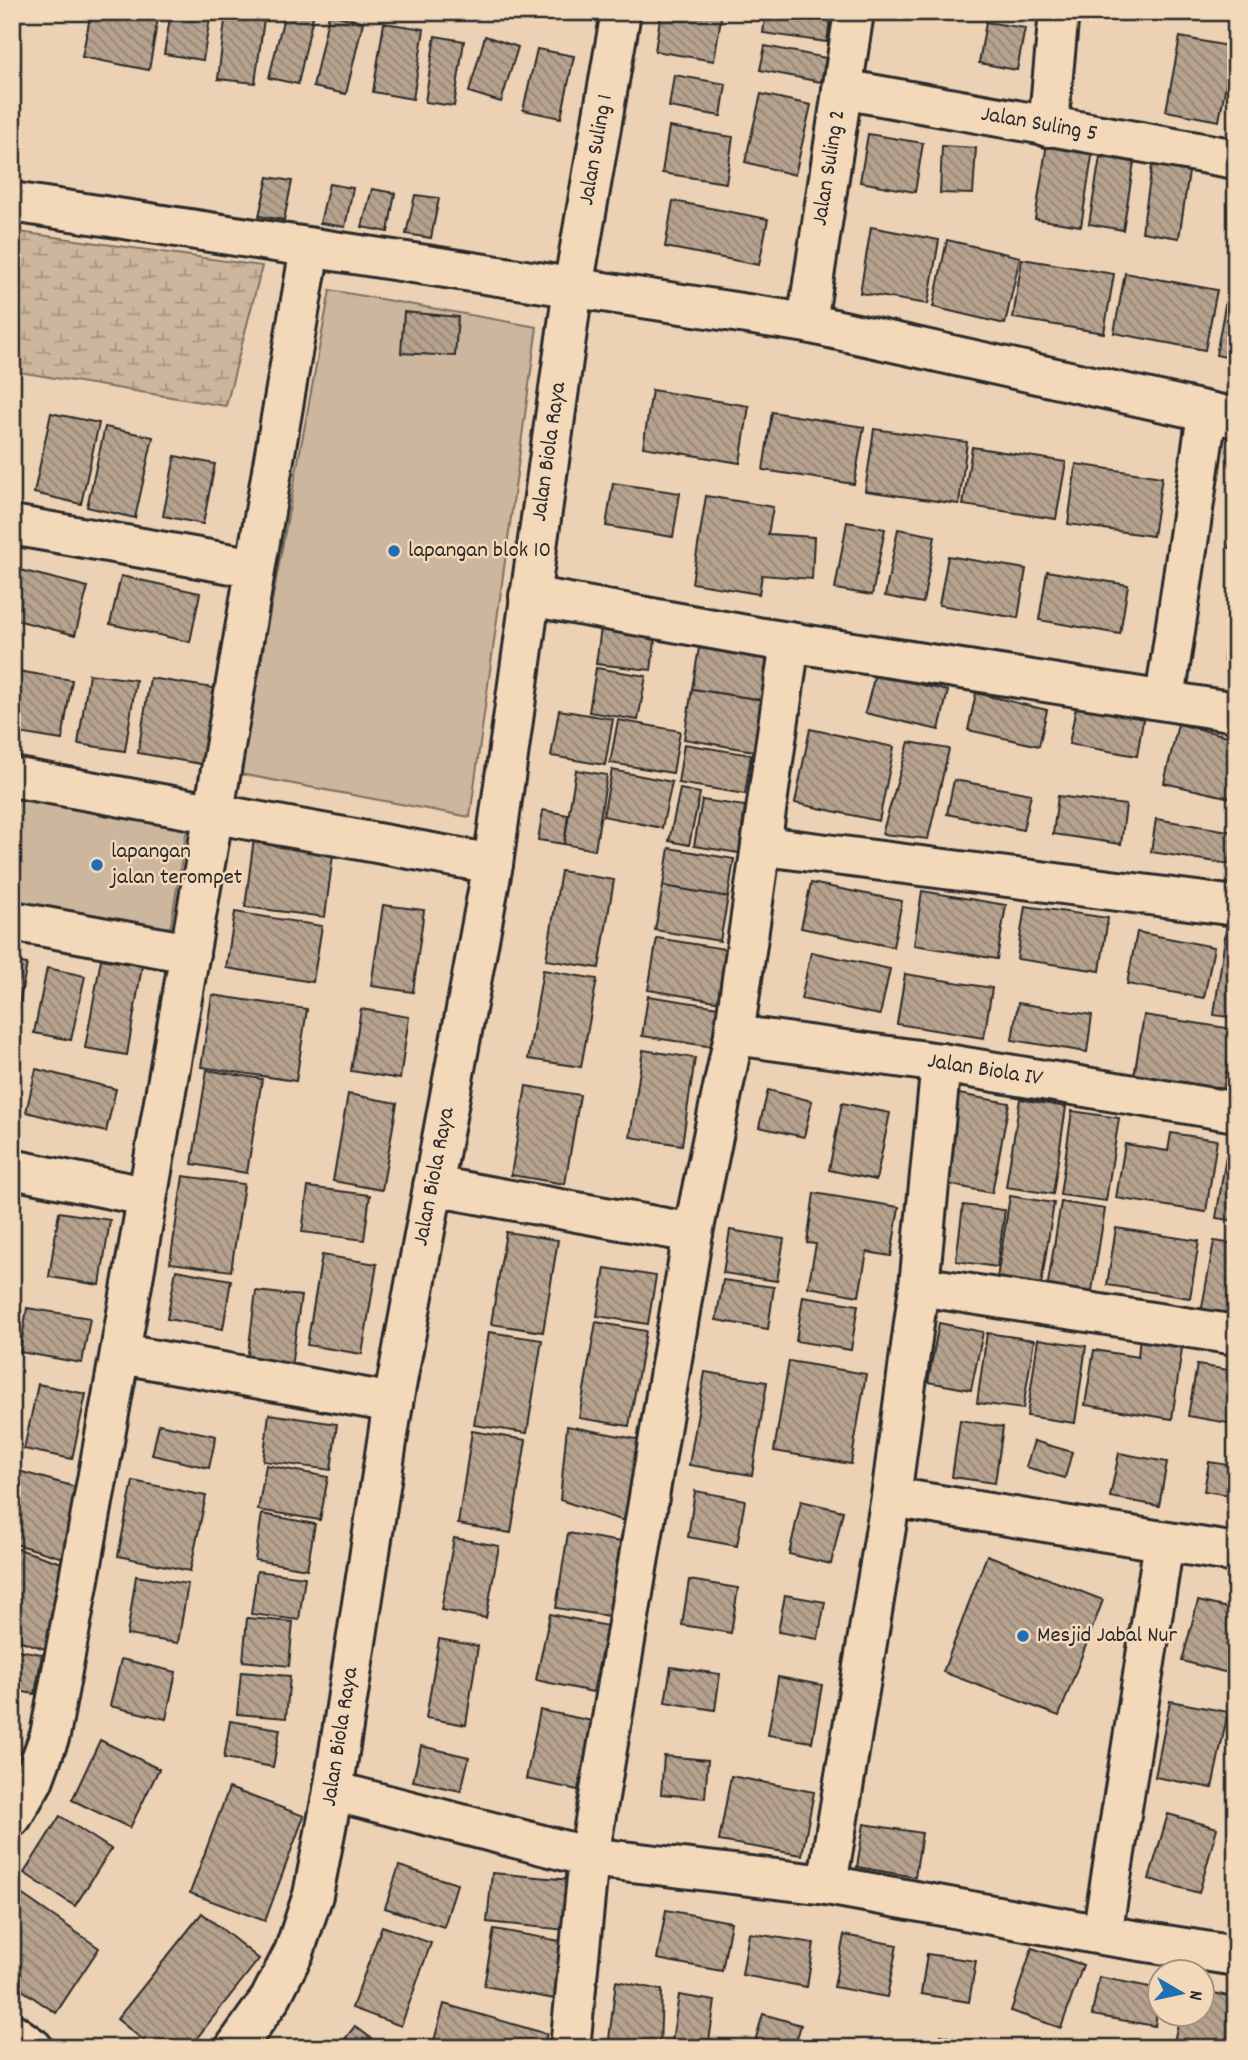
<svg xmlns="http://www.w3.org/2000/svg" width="1248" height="2060" viewBox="0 0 1248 2060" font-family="Dekko,sans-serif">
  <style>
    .wetland { fill: url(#wetland-marsh); stroke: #7c7064; stroke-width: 2 }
    .pitch { fill: #ccb69d; stroke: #7c7064; stroke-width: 2 }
    .building { fill: url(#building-back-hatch); stroke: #2b2b2b; stroke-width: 2 }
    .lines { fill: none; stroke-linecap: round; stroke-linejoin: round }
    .minor-casing { stroke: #2b2b2b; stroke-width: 44 }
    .minor { stroke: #f4d8ba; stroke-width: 38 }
    .poi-dot { fill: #1f6fb2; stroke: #f4d8ba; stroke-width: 2.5 }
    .labels { text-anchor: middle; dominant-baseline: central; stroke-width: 5; stroke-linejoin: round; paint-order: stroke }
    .street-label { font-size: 23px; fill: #2b2b2b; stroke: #f4d8ba }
    .poi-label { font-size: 23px; fill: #2b2b2b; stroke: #f4d8ba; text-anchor: start }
  </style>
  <defs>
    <pattern id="wetland-marsh" width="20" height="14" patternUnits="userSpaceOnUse" patternTransform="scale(1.75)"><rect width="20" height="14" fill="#ccb69d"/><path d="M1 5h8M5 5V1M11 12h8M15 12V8" fill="none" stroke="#a69480"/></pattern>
    <pattern id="building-back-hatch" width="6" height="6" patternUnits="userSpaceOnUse" patternTransform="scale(1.75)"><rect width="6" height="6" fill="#b6a28e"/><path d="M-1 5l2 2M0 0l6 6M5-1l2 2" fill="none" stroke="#948474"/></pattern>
  </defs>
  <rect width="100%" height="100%" fill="#ecd1b4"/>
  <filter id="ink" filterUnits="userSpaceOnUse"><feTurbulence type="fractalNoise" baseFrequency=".0143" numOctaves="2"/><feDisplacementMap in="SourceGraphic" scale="14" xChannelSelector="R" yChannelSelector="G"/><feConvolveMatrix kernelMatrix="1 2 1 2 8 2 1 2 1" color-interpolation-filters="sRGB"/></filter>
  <g filter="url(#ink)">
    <path class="wetland" d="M12 231 262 266 226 406 12 371Z"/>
    <g class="pitch">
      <path d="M330 290 537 327 470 817 240 774Z"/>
      <path d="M12 796 187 828 170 930 12 903Z"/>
    </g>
    <g class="building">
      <path d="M91 12H159L149 70 82 57Z"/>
      <path d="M171 12H211L203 60 164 54Z"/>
      <path d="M226 12H265L255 83 218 79Z"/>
      <path d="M285 12H314L298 84 269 78Z"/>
      <path d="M661 12H722L714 61 655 51Z"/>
      <path d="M766 12H831L827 42 763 33Z"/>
      <path d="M329 14 363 22 346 94 313 87Z"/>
      <path d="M986 22 1025 28 1017 70 979 63Z"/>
      <path d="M384 23 424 29 413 99 373 92Z"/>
      <path d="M435 36 464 41 454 106 425 102Z"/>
      <path d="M485 36 518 47 501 102 469 92Z"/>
      <path d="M1180 37 1233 47 1219 121 1166 111Z"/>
      <path d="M765 46 826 58 821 82 760 70Z"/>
      <path d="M537 49 574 56 561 118 523 110Z"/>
      <path d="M674 75 726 84 721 116 669 107Z"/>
      <path d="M761 94 811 105 795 175 745 162Z"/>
      <path d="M669 127 733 137 726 183 662 173Z"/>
      <path d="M868 134 923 143 915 192 860 182Z"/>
      <path d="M1047 143 1093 150 1081 226 1035 219Z"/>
      <path d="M942 146 976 148 973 194 940 193Z"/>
      <path d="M1100 157 1134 162 1123 230 1089 224Z"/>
      <path d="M1153 159 1190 165 1179 238 1142 232Z"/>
      <path d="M268 177 292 181 284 220 259 216Z"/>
      <path d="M329 184 353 188 345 227 320 223Z"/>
      <path d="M372 189 395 193 388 232 362 227Z"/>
      <path d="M415 195 439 198 431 238 406 234Z"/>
      <path d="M673 201 768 219 759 265 665 247Z"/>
      <path d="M871 227 939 240 928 304 860 293Z"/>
      <path d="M947 240 1020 257 1005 324 933 307Z"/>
      <path d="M1022 259 1114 274 1104 333 1013 318Z"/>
      <path d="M1125 273 1217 290 1205 350 1114 333Z"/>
      <path d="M1226 300 1236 302V359L1216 355Z"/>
      <path d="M404 312 458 317 455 356 401 353Z"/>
      <path d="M652 390 749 406 740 463 643 447Z"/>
      <path d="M772 412 864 427 854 484 763 470Z"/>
      <path d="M51 413 99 423 81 504 34 493Z"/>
      <path d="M105 427 153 437 135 518 87 507Z"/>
      <path d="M874 429 967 442 959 504 865 491Z"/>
      <path d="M972 447 1066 462 1056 519 963 505Z"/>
      <path d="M175 456 215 464 203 524 163 516Z"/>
      <path d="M1076 464 1162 477 1153 536 1068 524Z"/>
      <path d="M613 483 680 493 673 537 606 526Z"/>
      <path d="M706 496 773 507 768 534 814 537 812 579 762 575 759 594 692 583Z"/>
      <path d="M1236 506V549L1229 548Z"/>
      <path d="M847 522 885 529 872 595 835 589Z"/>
      <path d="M898 529 935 536 923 603 885 596Z"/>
      <path d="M948 556 1026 569 1018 618 939 605Z"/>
      <path d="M12 568 88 587 75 635 12 619Z"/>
      <path d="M1047 571 1128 585 1120 634 1039 620Z"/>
      <path d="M121 576 200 593 190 642 110 624Z"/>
      <path d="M1230 597 1236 598V661L1224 660Z"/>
      <path d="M603 613 658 620 651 670 596 664Z"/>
      <path d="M699 648 769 659 762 700 692 689Z"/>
      <path d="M596 668 646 676 638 720 589 712Z"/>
      <path d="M12 670 72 680 62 740 12 732Z"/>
      <path d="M89 674 136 680 125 751 78 744Z"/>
      <path d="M875 674 948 691 939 730 865 713Z"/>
      <path d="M150 678 220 689 207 765 138 753Z"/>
      <path d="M692 689 762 700 754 751 684 739Z"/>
      <path d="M976 693 1047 710 1039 746 968 730Z"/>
      <path d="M1077 702 1144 714 1137 756 1069 744Z"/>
      <path d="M559 710 613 719 605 765 551 756Z"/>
      <path d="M618 720 680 731 673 773 610 763Z"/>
      <path d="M1178 724 1236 738 1235 799 1164 783Z"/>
      <path d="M810 729 894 747 879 821 795 803Z"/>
      <path d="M909 742 949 749 928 839 882 834Z"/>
      <path d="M684 744 751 755 745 794 678 783Z"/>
      <path d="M576 770 607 775 595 850 564 844Z"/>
      <path d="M612 770 672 782 662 828 603 816Z"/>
      <path d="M954 780 1031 794 1023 830 947 814Z"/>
      <path d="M680 789 700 793 689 845 669 841Z"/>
      <path d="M1058 796 1126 805 1121 844 1053 834Z"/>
      <path d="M702 800 745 806 739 853 694 846Z"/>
      <path d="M543 810 568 815 564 844 538 840Z"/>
      <path d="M1156 819 1235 832 1230 864 1151 852Z"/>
      <path d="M254 838 334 847 325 917 245 907Z"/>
      <path d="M669 848 734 859 728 897 663 886Z"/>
      <path d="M561 871 614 880 599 968 546 960Z"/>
      <path d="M811 883 902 901 893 947 801 928Z"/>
      <path d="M663 886 728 897 720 941 655 930Z"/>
      <path d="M922 891 1006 905 997 959 914 945Z"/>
      <path d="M383 905 424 910 413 992 371 986Z"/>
      <path d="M1025 906 1108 918 1100 971 1017 959Z"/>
      <path d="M235 912 322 926 313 982 226 968Z"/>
      <path d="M1227 923 1236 925V1018L1214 1015Z"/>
      <path d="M1137 932 1214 947 1204 998 1127 984Z"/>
      <path d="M657 938 731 950 722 1002 648 990Z"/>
      <path d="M811 952 890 969 880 1015 801 999Z"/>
      <path d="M101 959 142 966 127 1055 85 1048Z"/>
      <path d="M12 961 27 964 18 1010 12 1009Z"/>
      <path d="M47 968 85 976 71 1040 34 1033Z"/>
      <path d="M543 970 597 979 581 1067 528 1059Z"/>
      <path d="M905 974 992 988 984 1038 897 1024Z"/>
      <path d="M212 995 307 1009 296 1081 201 1067Z"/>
      <path d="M648 996 719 1007 714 1047 642 1036Z"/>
      <path d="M1018 1003 1092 1015 1087 1052 1012 1040Z"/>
      <path d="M361 1009 409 1017 400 1079 351 1071Z"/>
      <path d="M1144 1015 1233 1029 1223 1091 1134 1077Z"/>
      <path d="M643 1050 695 1058 682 1145 630 1137Z"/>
      <path d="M36 1069 116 1089 106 1132 26 1112Z"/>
      <path d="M207 1070 262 1079 247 1173 192 1164Z"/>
      <path d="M526 1086 580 1095 565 1184 511 1175Z"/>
      <path d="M768 1090 812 1101 804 1137 759 1127Z"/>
      <path d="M953 1093 1009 1103 992 1193 937 1182Z"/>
      <path d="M348 1094 397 1103 382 1190 333 1181Z"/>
      <path d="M1020 1099 1066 1107 1053 1194 1006 1187Z"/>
      <path d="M842 1103 890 1113 876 1180 829 1170Z"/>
      <path d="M1072 1111 1119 1118 1106 1201 1060 1195Z"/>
      <path d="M1171 1133 1217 1140 1206 1212 1116 1198 1125 1144 1168 1151Z"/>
      <path d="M1226 1156 1236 1157V1221L1216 1218Z"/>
      <path d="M183 1176 244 1184 231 1271 170 1263Z"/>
      <path d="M308 1187 370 1195 364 1240 302 1232Z"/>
      <path d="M814 1193 899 1207 891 1256 867 1252 859 1296 808 1287 816 1244 807 1243Z"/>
      <path d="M1010 1196 1054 1203 1041 1285 997 1278Z"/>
      <path d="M1061 1202 1105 1209 1091 1297 1047 1290Z"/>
      <path d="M963 1205 1005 1210 997 1267 956 1261Z"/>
      <path d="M59 1212 110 1220 100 1285 49 1277Z"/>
      <path d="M1116 1228 1199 1241 1190 1298 1107 1285Z"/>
      <path d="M730 1230 784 1239 777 1281 723 1273Z"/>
      <path d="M506 1232 558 1240 543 1332 491 1324Z"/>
      <path d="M1214 1241 1236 1244V1300L1230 1299 1227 1317 1201 1313Z"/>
      <path d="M322 1255 377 1264 362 1354 307 1345Z"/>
      <path d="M605 1268 656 1276 648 1324 597 1316Z"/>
      <path d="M176 1270 231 1280 223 1329 167 1319Z"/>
      <path d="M723 1280 774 1287 768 1329 716 1320Z"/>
      <path d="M256 1291 301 1296 291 1367 247 1361Z"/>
      <path d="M803 1296 858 1305 851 1350 796 1341Z"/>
      <path d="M27 1308 90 1318 82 1363 20 1352Z"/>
      <path d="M596 1322 646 1331 629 1426 579 1418Z"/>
      <path d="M939 1323 983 1332 971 1390 928 1382Z"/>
      <path d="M489 1332 542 1340 527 1433 474 1425Z"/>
      <path d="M987 1333 1034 1340 1023 1409 977 1403Z"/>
      <path d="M1140 1335 1183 1341 1172 1419 1085 1405 1094 1350 1138 1357Z"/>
      <path d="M1038 1339 1086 1346 1075 1423 1027 1416Z"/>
      <path d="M789 1361 866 1374 851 1464 774 1451Z"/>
      <path d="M1197 1365 1236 1371V1441L1231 1440 1234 1424 1188 1416Z"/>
      <path d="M705 1372 767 1382 752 1475 689 1465Z"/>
      <path d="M38 1384 86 1394 72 1459 24 1449Z"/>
      <path d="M269 1414 337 1424 331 1470 263 1461Z"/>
      <path d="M960 1420 1003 1427 995 1483 952 1477Z"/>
      <path d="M159 1424 216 1436 209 1468 152 1455Z"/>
      <path d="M567 1426 647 1441 627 1522 560 1500Z"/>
      <path d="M472 1431 526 1440 511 1533 458 1524Z"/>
      <path d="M1034 1441 1072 1452 1065 1478 1026 1467Z"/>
      <path d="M1119 1453 1167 1462 1159 1506 1110 1497Z"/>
      <path d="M1209 1462 1236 1466V1496L1204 1491Z"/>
      <path d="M266 1465 328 1477 320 1520 258 1510Z"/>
      <path d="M15 1470 83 1489 63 1558 12 1543Z"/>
      <path d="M133 1481 206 1496 190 1571 118 1556Z"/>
      <path d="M695 1491 745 1500 737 1546 688 1537Z"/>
      <path d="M801 1501 843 1511 831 1564 789 1554Z"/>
      <path d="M262 1514 315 1524 307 1569 255 1560Z"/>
      <path d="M568 1533 621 1542 609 1616 556 1608Z"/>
      <path d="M454 1538 499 1546 486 1618 441 1610Z"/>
      <path d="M12 1547 77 1568 51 1651 12 1638Z"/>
      <path d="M987 1555 1103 1600 1059 1716 943 1672Z"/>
      <path d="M257 1571 305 1577 299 1620 251 1614Z"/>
      <path d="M136 1576 188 1584 178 1643 127 1635Z"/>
      <path d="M689 1580 738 1588 731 1633 682 1625Z"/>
      <path d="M785 1595 825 1602 818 1639 778 1632Z"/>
      <path d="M1198 1601 1236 1610V1660L1232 1674 1182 1661Z"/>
      <path d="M550 1614 607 1626 593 1692 536 1680Z"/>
      <path d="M247 1618 293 1622 289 1666 243 1661Z"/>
      <path d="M439 1639 478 1646 466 1725 426 1718Z"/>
      <path d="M12 1649 42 1654 35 1694 12 1690Z"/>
      <path d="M121 1659 176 1672 166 1719 110 1706Z"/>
      <path d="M671 1667 720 1674 715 1710 665 1702Z"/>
      <path d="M241 1672 290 1676 286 1718 237 1714Z"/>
      <path d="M778 1677 822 1685 812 1742 768 1735Z"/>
      <path d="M1170 1701 1228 1712 1212 1788 1155 1777Z"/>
      <path d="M540 1710 592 1721 578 1790 526 1779Z"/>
      <path d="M230 1721 280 1729 273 1767 224 1758Z"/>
      <path d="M100 1740 159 1769 130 1828 72 1800Z"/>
      <path d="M421 1746 469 1757 461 1791 413 1781Z"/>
      <path d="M664 1756 708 1760 705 1798 661 1794Z"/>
      <path d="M731 1776 814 1792 802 1855 719 1841Z"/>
      <path d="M229 1788 304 1816 265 1921 190 1893Z"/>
      <path d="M1168 1814 1217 1828 1199 1893 1149 1879Z"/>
      <path d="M60 1816 111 1849 75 1906 24 1873Z"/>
      <path d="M864 1824 922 1833 915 1877 857 1867Z"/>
      <path d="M399 1866 457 1884 444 1927 385 1908Z"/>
      <path d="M492 1873 571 1880 566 1930 487 1922Z"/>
      <path d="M17 1891 99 1948 56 2013 12 1983V1898Z"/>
      <path d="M666 1910 731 1922 722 1971 657 1959Z"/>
      <path d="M202 1913 259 1959 189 2048H153L117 2019Z"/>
      <path d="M382 1926 431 1943 401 2026 352 2008Z"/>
      <path d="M494 1929 566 1942 555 1999 484 1986Z"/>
      <path d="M749 1933 814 1943 807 1987 742 1975Z"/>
      <path d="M844 1935 897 1945 887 1997 834 1987Z"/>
      <path d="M1032 1948 1083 1965 1061 2028 1011 2011Z"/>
      <path d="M927 1954 976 1961 969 2002 921 1994Z"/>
      <path d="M1099 1977 1160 1989 1155 2026 1092 2015Z"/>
      <path d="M616 1981 662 1990 660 2048H608Z"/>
      <path d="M1202 1990 1236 1998V2048H1197L1174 2042 1180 2014H1202Z"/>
      <path d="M679 1995 715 2001 708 2048H671Z"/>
      <path d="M444 2004 547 2034 543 2048H432Z"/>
      <path d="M763 2014 801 2025 794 2048H753Z"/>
      <path d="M355 2026 384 2048H338Z"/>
      <path d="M941 2035 980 2046V2048H938Z"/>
    </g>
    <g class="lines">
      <defs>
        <g id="minor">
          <path d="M842 89 1236 159"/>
          <path d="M1048 127 1059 12"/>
          <path d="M12 202 807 323 1236 418"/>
          <path d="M807 323 854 12"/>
          <path d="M12 525 255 568"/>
          <path d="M529 596 757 637 1236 712"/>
          <path d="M1165 699 1207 414"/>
          <path d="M12 777 493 864"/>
          <path d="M764 846 1236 906"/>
          <path d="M12 921 190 953"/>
          <path d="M734 1035 941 1063 1236 1112"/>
          <path d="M12 1169 145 1196"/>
          <path d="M433 1186 693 1233"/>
          <path d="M919 1286 1236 1335"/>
          <path d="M122 1354 393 1403"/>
          <path d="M891 1497 919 1286 941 1063"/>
          <path d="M333 1791 589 1857 827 1885 1102 1935 1236 1956"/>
          <path d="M12 1817 33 1781 50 1735C143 1241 225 744 310 248"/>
          <path d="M827 1885 891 1497 1236 1553"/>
          <path d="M1102 1935 1164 1542"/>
          <path d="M12 2033 33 2048"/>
          <path d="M235 2048 270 1999 294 1952 313 1895 333 1791 393 1403 493 864 573 288 621 12"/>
          <path d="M570 2048 589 1857 693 1233 734 1035 790 642"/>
        </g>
      </defs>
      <use href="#minor" class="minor-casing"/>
      <use href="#minor" class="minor"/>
    </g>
  </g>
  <g class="poi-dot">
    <circle cx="394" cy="551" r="7"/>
    <circle cx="97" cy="865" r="7"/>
    <circle cx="1023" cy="1636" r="7"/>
  </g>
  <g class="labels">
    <g class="street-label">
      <text transform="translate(1039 125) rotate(10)">Jalan Suling 5</text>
      <text transform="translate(597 150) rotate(-80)">Jalan Suling 1</text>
      <text transform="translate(830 168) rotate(-81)">Jalan Suling 2</text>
      <text transform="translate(550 452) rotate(-82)">Jalan Biola Raya</text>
      <text transform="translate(985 1071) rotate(9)">Jalan Biola IV</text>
      <text transform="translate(435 1177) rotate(-79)">Jalan Biola Raya</text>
      <text transform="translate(341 1737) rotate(-81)">Jalan Biola Raya</text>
    </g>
    <g class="poi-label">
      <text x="408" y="551">lapangan blok 10</text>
      <text x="111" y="852">lapangan<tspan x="111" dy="26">jalan terompet</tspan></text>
      <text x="1037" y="1636">Mesjid Jabal Nur</text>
    </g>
  </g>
  <rect width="1248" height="2060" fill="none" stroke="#f4d8ba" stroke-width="42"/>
  <rect x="21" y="21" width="1206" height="2018" fill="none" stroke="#2b2b2b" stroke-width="2.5" filter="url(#ink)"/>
  <g transform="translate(1181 1993) rotate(99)"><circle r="33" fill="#f4d8ba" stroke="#a49381" stroke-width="2"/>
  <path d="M0-5L12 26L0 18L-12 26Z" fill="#1f6fb2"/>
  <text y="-10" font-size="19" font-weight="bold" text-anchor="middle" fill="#2b2b2b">N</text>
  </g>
</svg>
